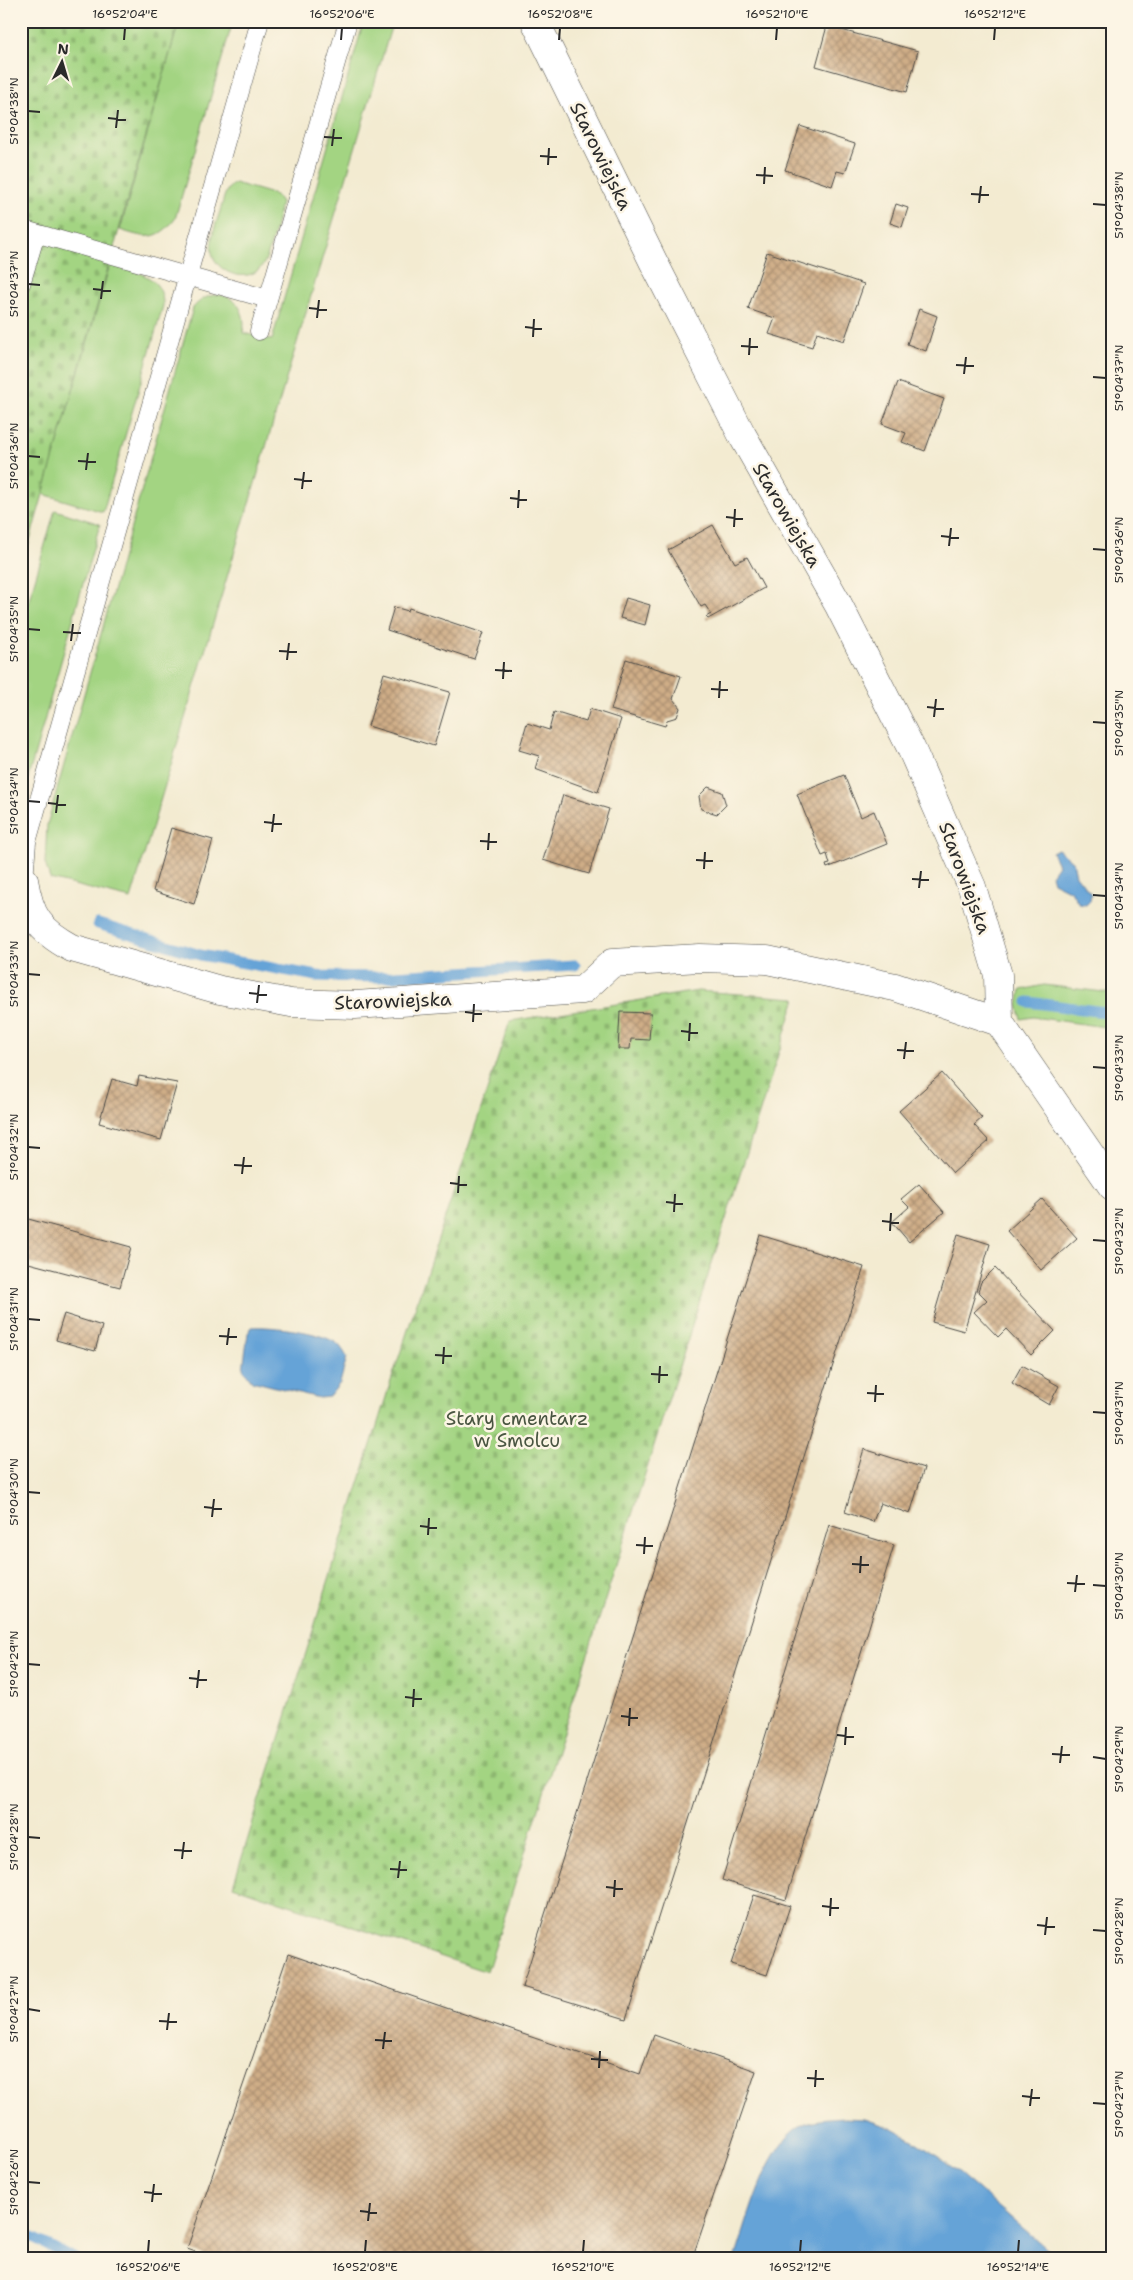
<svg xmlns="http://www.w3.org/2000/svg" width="1133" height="2280" viewBox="0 0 1133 2280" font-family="'Shantell Sans',sans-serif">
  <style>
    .green { fill: #a3d482; stroke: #678056 }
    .cemetery { fill: url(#cemetery-stones); stroke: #678056 }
    .water { fill: #65a3d7; stroke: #486781 }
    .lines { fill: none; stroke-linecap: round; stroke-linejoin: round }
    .stream { stroke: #65a3d7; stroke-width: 11 }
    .building { fill: url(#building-cross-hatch) }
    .service-casing { stroke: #494844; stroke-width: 19 }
    .minor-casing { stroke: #494844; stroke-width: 29 }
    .service { stroke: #fff; stroke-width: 18 }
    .minor { stroke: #fff; stroke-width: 28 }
    .ticks { fill: none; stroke: #2b2b2b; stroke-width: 2 }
    .labels { text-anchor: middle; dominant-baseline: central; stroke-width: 5; stroke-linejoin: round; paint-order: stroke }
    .street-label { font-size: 19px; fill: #2b2b2b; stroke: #fcf5e5 }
    .park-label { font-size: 19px; fill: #495541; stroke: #fcf5e5 }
    .neatline { fill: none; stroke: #2b2b2b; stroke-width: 2 }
    .ticks-label { font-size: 12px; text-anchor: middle; fill: #2b2b2b }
  </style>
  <defs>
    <pattern id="cemetery-stones" width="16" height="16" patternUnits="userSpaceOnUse" patternTransform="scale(1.25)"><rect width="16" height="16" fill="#a3d482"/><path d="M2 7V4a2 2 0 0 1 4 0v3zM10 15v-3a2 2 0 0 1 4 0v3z" fill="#8cb670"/></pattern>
    <pattern id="building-cross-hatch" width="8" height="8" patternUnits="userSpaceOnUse" patternTransform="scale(1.25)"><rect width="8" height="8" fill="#cfad87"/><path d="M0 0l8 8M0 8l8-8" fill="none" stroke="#a88d6f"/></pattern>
  </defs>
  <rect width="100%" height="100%" fill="#fcf5e5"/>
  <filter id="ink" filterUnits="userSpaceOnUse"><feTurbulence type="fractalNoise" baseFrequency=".02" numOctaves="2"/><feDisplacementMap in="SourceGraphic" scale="10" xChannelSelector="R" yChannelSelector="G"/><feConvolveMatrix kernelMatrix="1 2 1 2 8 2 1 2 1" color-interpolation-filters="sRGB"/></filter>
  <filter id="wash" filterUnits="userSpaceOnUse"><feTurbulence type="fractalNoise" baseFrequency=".0096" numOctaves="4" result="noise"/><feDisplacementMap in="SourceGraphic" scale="20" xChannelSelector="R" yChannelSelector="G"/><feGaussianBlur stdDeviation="1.12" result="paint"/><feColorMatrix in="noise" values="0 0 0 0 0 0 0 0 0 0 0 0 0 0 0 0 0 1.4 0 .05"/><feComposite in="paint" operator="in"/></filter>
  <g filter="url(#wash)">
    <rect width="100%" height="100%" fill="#f3ebd1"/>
    <g class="green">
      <path d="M179 21H233L175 219C157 242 145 238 120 230Z"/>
      <path d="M364 21H393L131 899 50 879 45 863 47 825 193 308C215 281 250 299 243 333L272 340Z"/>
      <path d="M235 183 276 195 281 202C278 217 270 254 263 265 249 285 217 274 212 253 209 239 217 222 221 208 224 198 225 188 235 183Z"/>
      <path d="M110 264C134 271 164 275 163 306L103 512 43 494Z"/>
      <path d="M55 510 100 524 21 803V628Z"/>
      <path d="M1044 985 1112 993V1028L1033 1017 1021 1019 1018 1004 1021 990Z"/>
    </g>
    <g class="cemetery">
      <path d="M21 21H179L21 571Z"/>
      <path d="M698 991 796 998 487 1972 233 1886 391 1381 510 1021Z"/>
    </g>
    <g class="water">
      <path d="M1058 849 1073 862 1076 875 1091 894 1090 901 1086 905 1079 904 1071 891 1053 882 1051 875 1058 865 1052 852Z"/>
      <path d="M252 1327C272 1326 313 1331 331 1340 339 1343 343 1350 347 1357L340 1383 329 1397 319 1398 252 1381 243 1369 248 1333Z"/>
      <path d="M844 2118 865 2119 891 2128 913 2140 946 2162 1059 2259H735C748 2221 767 2138 806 2123 818 2119 832 2119 844 2118Z"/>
    </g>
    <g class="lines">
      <g class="stream">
        <path d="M98 924 200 955 317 976 379 977 575 965"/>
        <path d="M1028 1002 1112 1013"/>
        <path d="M21 2232 75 2259"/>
      </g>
    </g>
    <g id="blocks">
      <g class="building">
        <path d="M827 26 918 51 907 92 816 66Z"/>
        <path d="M800 126 855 144 845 173 837 171 832 186 785 170Z"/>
        <path d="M896 204 908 208 902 227 890 223Z"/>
        <path d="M767 252 864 284 844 341 817 332 812 347 769 334 775 318 748 309Z"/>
        <path d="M919 309 937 316 926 351 907 344Z"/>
        <path d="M898 382 944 399 925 451 902 442 906 433 882 424Z"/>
        <path d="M713 525 735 563 747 557 764 588 708 619 706 617 711 614 705 605 701 607 668 550Z"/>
        <path d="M626 598 650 605 645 625 620 618Z"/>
        <path d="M394 607 408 611 409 608 483 633 474 659 387 630Z"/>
        <path d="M626 659 681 676 673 699 680 708 677 717 667 720 665 726 611 710Z"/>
        <path d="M384 673 450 692 434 746 368 726Z"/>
        <path d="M590 709 621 719 598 792 535 769 539 756 519 750 527 723 549 730 554 712 586 722Z"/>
        <path d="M844 775 861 817 874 811 887 844 827 868 826 865 830 864 827 854 822 856 797 794Z"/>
        <path d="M708 787 722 792 726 805 717 814 701 809 699 796Z"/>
        <path d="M563 795 609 809 589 874 543 860Z"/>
        <path d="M171 828 213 840 194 904 153 891Z"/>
        <path d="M620 1012 651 1013 649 1040 631 1039 630 1049H618Z"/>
        <path d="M942 1073 982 1118 974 1125 989 1141 953 1173 899 1111Z"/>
        <path d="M139 1076 177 1083 161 1140 99 1123 112 1079 137 1086Z"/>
        <path d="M919 1184 944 1212 909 1242 892 1222 909 1207 901 1199Z"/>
        <path d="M1042 1199 1077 1238 1041 1270 1007 1231Z"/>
        <path d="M21 1217 131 1247 120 1287 21 1261Z"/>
        <path d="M958 1234 990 1244 964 1331 932 1322Z"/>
        <path d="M760 1235 864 1267 626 2019 522 1987Z"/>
        <path d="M995 1268 1055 1331 1031 1355 1006 1329 998 1337 974 1312 987 1300 978 1291 981 1282Z"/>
        <path d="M64 1314 102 1326 95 1351 56 1340Z"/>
        <path d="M1022 1365 1059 1386 1049 1405 1012 1383Z"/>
        <path d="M864 1449 924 1468 910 1514 880 1503 873 1522 845 1512Z"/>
        <path d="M829 1525 894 1545 786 1900 722 1880Z"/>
        <path d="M754 1895 790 1906 767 1975 731 1964Z"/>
        <path d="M288 1954 640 2074 654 2035 756 2071 692 2259H216L187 2249Z"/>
      </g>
    </g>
  </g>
  <g filter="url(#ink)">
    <use href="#blocks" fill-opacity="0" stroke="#494844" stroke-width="1"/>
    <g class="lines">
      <defs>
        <g id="service">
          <path d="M21 229 268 299"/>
          <path d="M21 284 36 234"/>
          <path d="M259 331 348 21"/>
          <path d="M24 880 27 842 260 21"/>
        </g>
        <g id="minor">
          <path d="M535 21 653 261 741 433 838 604 911 748 972 887 998 975 999 1022 1112 1186"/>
          <path d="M24 880C30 917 39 930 72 948L220 990 291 1003 355 1005 583 990 612 963 700 958 767 960 895 987 999 1022"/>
        </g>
      </defs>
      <use href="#service" class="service-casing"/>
      <use href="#minor" class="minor-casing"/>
      <use href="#service" class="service"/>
      <use href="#minor" class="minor"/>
    </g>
  </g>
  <path class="ticks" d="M124 40 125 28M341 40 342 28M559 40 560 28M776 40 777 28M994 40 995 28M28 111 40 112M108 118 126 120M116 128 118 110M324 137 342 138M332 146 334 129M540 156 557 157M548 165 549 148M756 175 773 176M764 184 765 167M971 194 989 195M979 203 981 186M1093 204 1106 205M28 284 40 285M93 289 111 291M101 299 103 281M309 308 327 310M317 318 319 300M525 327 542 329M533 337 534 319M741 346 758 347M749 355 750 338M956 365 974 366M964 374 966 357M1093 377 1106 378M28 456 40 457M78 461 96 462M86 470 88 453M294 479 312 481M302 489 304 472M510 498 527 500M518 508 519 490M726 517 743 519M734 527 735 509M941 536 959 538M949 546 951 528M1093 549 1106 550M28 629 40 630M63 632 81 633M71 641 73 624M279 651 297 652M287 660 289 643M495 670 512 671M503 679 504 662M711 689 728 690M719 698 720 681M927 707 944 709M934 717 936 699M1093 722 1106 723M28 801 40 802M48 803 66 805M56 813 58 795M264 822 282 824M272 832 274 814M480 841 497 842M488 850 489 833M696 860 713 861M704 869 705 852M912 879 929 880M919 888 921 871M1093 895 1106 896M28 974 40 975M249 993 267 995M257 1003 259 985M465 1012 482 1014M473 1022 474 1004M681 1031 698 1033M689 1041 690 1023M897 1050 914 1051M904 1059 906 1042M1093 1067 1106 1068M28 1147 40 1148M234 1165 252 1166M242 1174 244 1157M450 1183 467 1185M458 1193 459 1176M666 1202 683 1204M674 1212 675 1194M882 1221 899 1223M890 1231 891 1213M1093 1240 1106 1241M28 1319 40 1320M219 1336 237 1337M227 1345 229 1328M435 1355 452 1356M443 1364 444 1347M651 1374 668 1375M659 1383 660 1366M867 1393 884 1394M875 1402 876 1385M1093 1412 1106 1413M28 1492 40 1493M204 1507 222 1509M212 1517 214 1499M420 1526 437 1528M428 1535 429 1518M636 1545 653 1546M644 1554 645 1537M852 1564 869 1565M860 1573 861 1556M1067 1583 1085 1584M1093 1585 1106 1586M1075 1592 1077 1575M28 1664 40 1665M189 1678 207 1680M197 1688 199 1670M405 1697 422 1699M413 1707 414 1689M621 1716 638 1718M629 1726 630 1708M837 1735 854 1737M845 1745 846 1727M1052 1754 1070 1755M1093 1757 1106 1759M1060 1763 1062 1746M28 1837 40 1838M174 1850 192 1851M182 1859 184 1842M390 1869 407 1870M398 1878 400 1861M606 1887 623 1889M614 1897 615 1880M822 1906 839 1908M830 1916 831 1898M1037 1925 1055 1927M1093 1930 1106 1931M1045 1935 1047 1917M28 2009 40 2011M159 2021 177 2022M167 2030 169 2013M375 2040 392 2041M383 2049 385 2032M591 2059 608 2060M599 2068 600 2051M807 2078 824 2079M815 2087 816 2070M1022 2096 1040 2098M1093 2103 1106 2104M1030 2106 1032 2089M28 2182 40 2183M144 2192 162 2194M152 2202 154 2184M360 2211 377 2213M368 2221 370 2203M148 2252 149 2240M365 2252 366 2240M583 2252 584 2240M800 2252 801 2240M1018 2252 1019 2240"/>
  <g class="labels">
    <g class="street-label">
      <text transform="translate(601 156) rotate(64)">Starowiejska</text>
      <text transform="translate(787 515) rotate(60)">Starowiejska</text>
      <text transform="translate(965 878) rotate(70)">Starowiejska</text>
      <text transform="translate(393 1001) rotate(-2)">Starowiejska</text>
    </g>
    <g class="park-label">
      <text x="517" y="1418">Stary cmentarz<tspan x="517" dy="22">w Smolcu</tspan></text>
    </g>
  </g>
  <rect width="1133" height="2280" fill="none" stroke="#fcf5e5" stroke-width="55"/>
  <g transform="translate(62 62) rotate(5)" stroke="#fcf5e5" stroke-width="4" paint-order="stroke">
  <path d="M0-4L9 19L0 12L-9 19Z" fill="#2b2b2b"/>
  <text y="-8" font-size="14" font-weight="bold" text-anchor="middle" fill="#2b2b2b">N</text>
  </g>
  <rect x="28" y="28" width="1078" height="2224" class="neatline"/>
  <g class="ticks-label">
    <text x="125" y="18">16°52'04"E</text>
    <text x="342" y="18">16°52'06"E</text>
    <text x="560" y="18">16°52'08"E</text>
    <text x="777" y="18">16°52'10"E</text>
    <text x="995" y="18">16°52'12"E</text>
    <text transform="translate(14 111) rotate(-90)" y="4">51°04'38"N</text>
    <text transform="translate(1119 205) rotate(-90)" y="4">51°04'38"N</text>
    <text transform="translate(14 284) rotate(-90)" y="4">51°04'37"N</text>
    <text transform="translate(1119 378) rotate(-90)" y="4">51°04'37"N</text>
    <text transform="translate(14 456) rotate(-90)" y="4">51°04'36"N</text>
    <text transform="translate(1119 550) rotate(-90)" y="4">51°04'36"N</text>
    <text transform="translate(14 629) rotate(-90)" y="4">51°04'35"N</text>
    <text transform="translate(1119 723) rotate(-90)" y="4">51°04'35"N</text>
    <text transform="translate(14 801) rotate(-90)" y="4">51°04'34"N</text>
    <text transform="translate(1119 896) rotate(-90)" y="4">51°04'34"N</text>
    <text transform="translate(14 974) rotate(-90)" y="4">51°04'33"N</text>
    <text transform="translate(1119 1068) rotate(-90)" y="4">51°04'33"N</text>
    <text transform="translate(14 1147) rotate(-90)" y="4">51°04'32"N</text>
    <text transform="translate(1119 1241) rotate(-90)" y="4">51°04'32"N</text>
    <text transform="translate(14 1319) rotate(-90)" y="4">51°04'31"N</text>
    <text transform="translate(1119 1413) rotate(-90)" y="4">51°04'31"N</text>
    <text transform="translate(14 1492) rotate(-90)" y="4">51°04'30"N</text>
    <text transform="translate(1119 1586) rotate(-90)" y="4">51°04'30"N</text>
    <text transform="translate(14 1664) rotate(-90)" y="4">51°04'29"N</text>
    <text transform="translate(1119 1759) rotate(-90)" y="4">51°04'29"N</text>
    <text transform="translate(14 1837) rotate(-90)" y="4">51°04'28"N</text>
    <text transform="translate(1119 1931) rotate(-90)" y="4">51°04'28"N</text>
    <text transform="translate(14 2009) rotate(-90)" y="4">51°04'27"N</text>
    <text transform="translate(1119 2104) rotate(-90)" y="4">51°04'27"N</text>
    <text transform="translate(14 2182) rotate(-90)" y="4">51°04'26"N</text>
    <text x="148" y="2271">16°52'06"E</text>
    <text x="365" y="2271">16°52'08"E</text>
    <text x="583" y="2271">16°52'10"E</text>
    <text x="800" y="2271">16°52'12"E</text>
    <text x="1018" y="2271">16°52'14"E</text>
  </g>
</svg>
